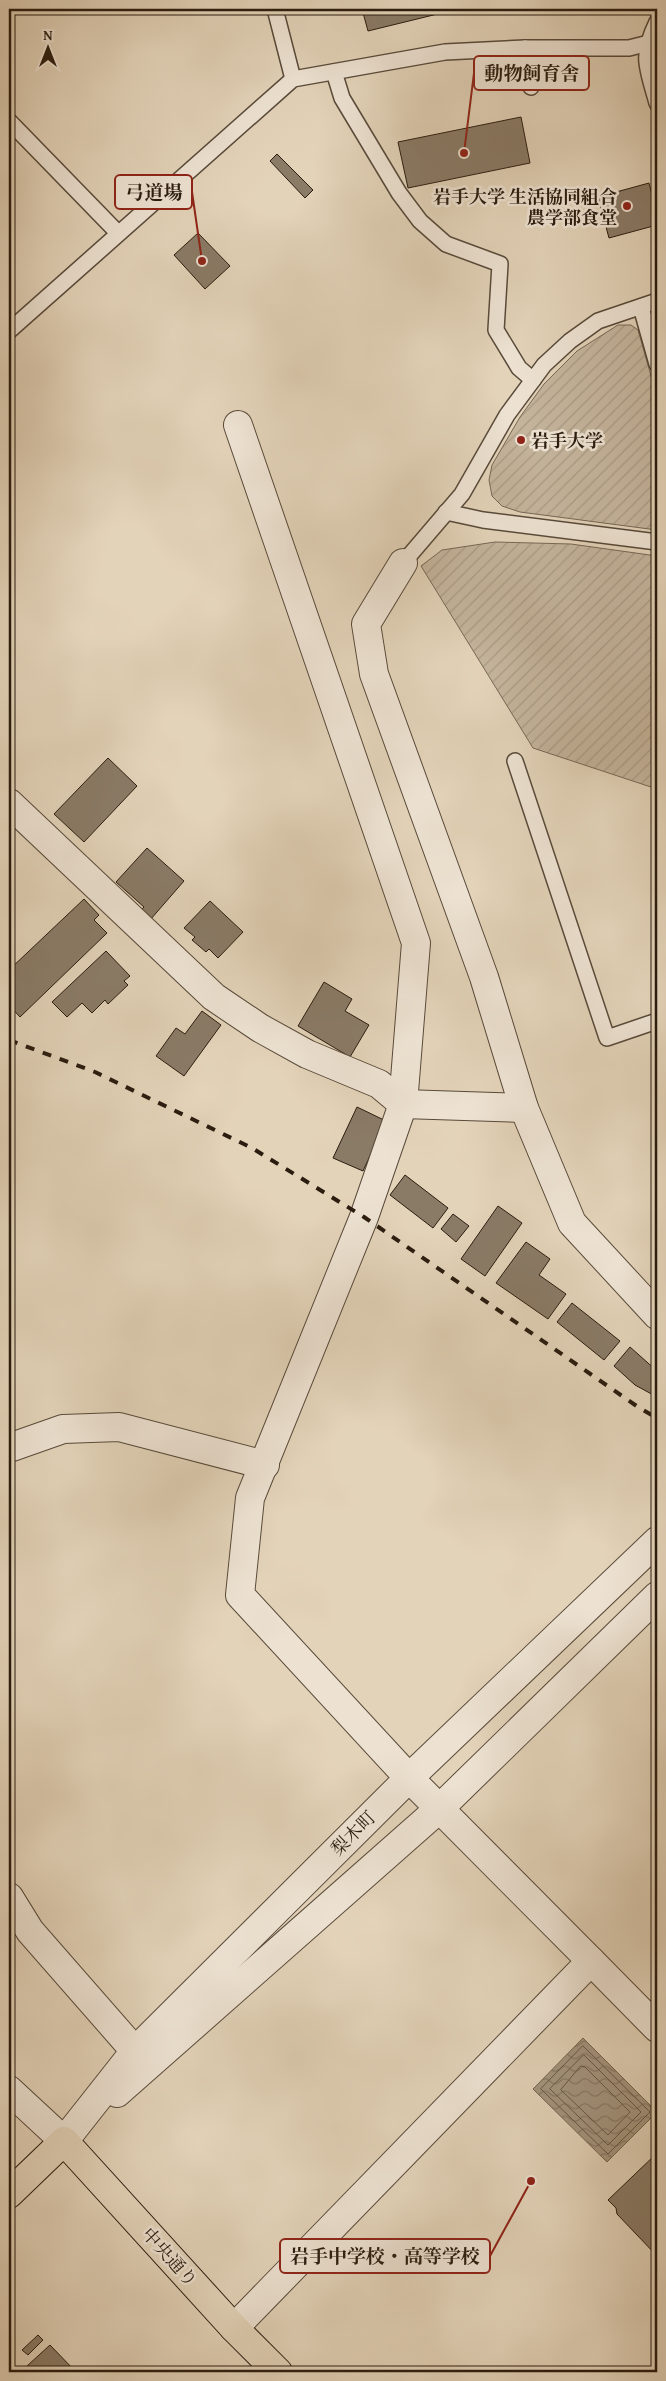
<svg xmlns="http://www.w3.org/2000/svg" width="666" height="2381" viewBox="0 0 666 2381" font-family="'Gentium Book Plus','Noto Serif JP',serif">
  <style>
    .garden { fill: url(#garden-furrows); stroke: #776856 }
    .water { fill: url(#water-waves); stroke: #736552 }
    .lines { fill: none; stroke-linecap: round; stroke-linejoin: round }
    .shore { stroke: #675847; stroke-width: 1 }
    .building { fill: #8a7b67; stroke: #2a1c0f }
    .service-casing { stroke: #584a3a; stroke-width: 18 }
    .minor-casing { stroke: #584a3a; stroke-width: 30 }
    .tertiary-casing { stroke: #584a3a; stroke-width: 30 }
    .primary-casing { stroke: #2a1c0f; stroke-width: 30 }
    .service { stroke: #ede2d2; stroke-width: 15 }
    .minor { stroke: #ede2d2; stroke-width: 28 }
    .tertiary { stroke: #ede2d2; stroke-width: 28 }
    .primary { stroke: #e3d3b9; stroke-width: 28 }
    .rail { stroke: #2a1c0f; stroke-width: 4; stroke-dasharray: 9 9; stroke-linecap: butt }
    .poi-dot { fill: #8f2418; stroke: #ede2d2; stroke-width: 2 }
    .labels { text-anchor: middle; dominant-baseline: central; stroke-width: 5; stroke-linejoin: round; paint-order: stroke }
    .poi-label { font-size: 18px; font-weight: bold; fill: #2a1c0f; stroke: #ede2d2; text-anchor: end }
    .street-label { font-size: 18px; fill: #2a1c0f; stroke: #ede2d2 }
    .leader { fill: none; stroke: #8f2418; stroke-width: 2 }
    .callout-dot { fill: #8f2418; stroke: #ede2d2; stroke-width: 2 }
    .callout { fill: #ede2d2; stroke: #8f2418; stroke-width: 2 }
    .callout-label { font-size: 19px; text-anchor: middle; font-weight: bold; fill: #2a1c0f }
  </style>
  <defs>
    <pattern id="garden-furrows" width="10" height="10" patternUnits="userSpaceOnUse" patternTransform="scale(1.25)"><rect width="10" height="10" fill="#c4b49c"/><path d="M-1 1l2-2M0 10L10 0M9 11l2-2" fill="none" stroke="#a99a85"/></pattern>
    <pattern id="water-waves" width="16" height="10" patternUnits="userSpaceOnUse" patternTransform="scale(1.25)"><rect width="16" height="10" fill="#a4957f"/><path d="M0 5q4-4 8 0t8 0" fill="none" stroke="#867966"/></pattern>
  </defs>
  <rect width="100%" height="100%" fill="#e3d3b9"/>
  <filter id="stains"><feTurbulence type="fractalNoise" baseFrequency=".004" numOctaves="4"/><feColorMatrix values="0 0 0 0 .2 0 0 0 0 .09 0 0 0 0 .02 0 0 0 .5 -.17"/></filter>
  <radialGradient id="worn" r=".72"><stop offset=".6" stop-color="#630" stop-opacity="0"/><stop offset="1" stop-color="#630" stop-opacity=".3"/></radialGradient>
  <g class="garden">
    <path d="M618 325H631L638 330 657 397V530L520 512 502 506 492 496 489 480 492 465 520 417 544 384 577 351Z"/>
    <path d="M495 542 571 544 657 556V789L533 748 421 566 442 550Z"/>
  </g>
  <path class="water" d="M583 2038 657 2112 607 2162 533 2089Z"/>
  <g class="lines">
    <g class="shore">
      <path d="M583 2046 650 2112 608 2154 541 2089Z"/>
      <path d="M584 2055 641 2112 608 2145 550 2089Z"/>
      <path d="M581 2066 585 2067 630 2112 608 2135 561 2090Z"/>
    </g>
  </g>
  <g class="building">
    <path d="M362 9H458L368 31Z"/>
    <path d="M521 117 530 163 408 188 398 142Z"/>
    <path d="M277 154 313 190 305 198 270 161Z"/>
    <path d="M649 183 657 215V225L609 238 598 197Z"/>
    <path d="M198 233 230 266 205 289 174 255Z"/>
    <path d="M108 758 137 786 84 842 54 814Z"/>
    <path d="M147 848 184 881 150 920 140 911 144 907 116 882Z"/>
    <path d="M84 899 99 915 94 920 107 933 20 1017 9 1005V970Z"/>
    <path d="M210 901 243 932 218 958 209 949 206 952 192 940 195 937 184 928Z"/>
    <path d="M106 951 130 976 124 981 128 985 108 1004 105 1000 92 1013 82 1003 67 1017 52 1002Z"/>
    <path d="M324 982 352 999 345 1011 369 1025 350 1057 298 1026Z"/>
    <path d="M202 1011 221 1025 184 1076 156 1056 176 1028 185 1034Z"/>
    <path d="M357 1107 386 1121 363 1171 333 1158Z"/>
    <path d="M405 1175 448 1208 433 1228 390 1195Z"/>
    <path d="M498 1206 522 1223 485 1276 461 1259Z"/>
    <path d="M453 1214 469 1226 456 1242 441 1229Z"/>
    <path d="M526 1242 550 1259 539 1275 566 1294 548 1319 496 1283Z"/>
    <path d="M572 1303 620 1341 604 1360 557 1322Z"/>
    <path d="M630 1347 657 1371V1397L635 1385 614 1366Z"/>
    <path d="M657 2153V2256L617 2214 616 2208 608 2200Z"/>
    <path d="M38 2335 43 2340 28 2355 22 2350Z"/>
    <path d="M50 2345 76 2372H33L27 2366Z"/>
  </g>
  <g class="lines">
    <defs>
      <g id="service">
        <path d="M275 9 293 79"/>
        <path d="M657 22C640 57 647 67 657 103"/>
        <path d="M525 48 531 87"/>
        <path d="M334 72 342 98 399 193 420 221 446 244 500 264 496 330 519 368 533 380"/>
        <path d="M9 121 118 233"/>
        <path d="M641 307 657 364"/>
        <path d="M9 331 293 79 445 52 525 48H629L657 41"/>
        <path d="M446 512 483 520 657 542"/>
        <path d="M403 563 462 494 507 415 544 365 570 341 598 321 657 301"/>
        <path d="M515 761 607 1038 657 1021"/>
      </g>
      <g id="minor">
        <path d="M403 563 366 624 374 674 484 977 524 1108 572 1223 657 1315"/>
        <path d="M9 803 214 997 260 1028 307 1054 379 1084 403 1104 524 1108"/>
        <path d="M9 1448 63 1429 119 1427 265 1465"/>
        <path d="M9 1897 30 1931 135 2051"/>
        <path d="M591 1961 657 2028"/>
        <path d="M234 2328 591 1961 409 1778 240 1595 250 1498 364 1217 403 1104 416 943 238 425"/>
      </g>
      <g id="tertiary">
        <path d="M9 2090 64 2141"/>
        <path d="M117 2093 440 1808 657 1596"/>
        <path d="M64 2141 135 2051 409 1778 657 1541"/>
      </g>
      <path id="primary" d="M9 2194 64 2141 234 2328 278 2372"/>
    </defs>
    <use href="#service" class="service-casing"/>
    <use href="#minor" class="minor-casing"/>
    <use href="#tertiary" class="tertiary-casing"/>
    <use href="#primary" class="primary-casing"/>
    <use href="#service" class="service"/>
    <use href="#minor" class="minor"/>
    <use href="#tertiary" class="tertiary"/>
    <use href="#primary" class="primary"/>
    <path class="rail" d="M9 1040 95 1072 252 1148 364 1217 638 1407 657 1418"/>
  </g>
  <g class="poi-dot">
    <circle cx="627" cy="206" r="5"/>
    <circle cx="521" cy="440" r="5"/>
  </g>
  <g class="labels">
    <g class="poi-label">
      <text x="617" y="196">岩手大学 生活協同組合<tspan x="617" dy="21">農学部食堂</tspan></text>
      <text x="531" y="440" text-anchor="start">岩手大学</text>
    </g>
    <g class="street-label">
      <text transform="translate(353 1833) rotate(-45)">梨木町</text>
      <text transform="translate(170 2257) rotate(48)">中央通り</text>
    </g>
  </g>
  <path class="leader" d="M464 153L474 73M202 261L192 192M531 2181L490 2256"/>
  <g class="callout-dot">
    <circle cx="464" cy="153" r="5"/>
    <circle cx="202" cy="261" r="5"/>
    <circle cx="531" cy="2181" r="5"/>
  </g>
  <g class="callout">
    <rect x="474" y="56" width="115" height="34" rx="5"/>
    <rect x="115" y="175" width="77" height="34" rx="5"/>
    <rect x="280" y="2239" width="210" height="34" rx="5"/>
  </g>
  <g class="callout-label">
    <text x="532" y="80">動物飼育舎</text>
    <text x="154" y="199">弓道場</text>
    <text x="385" y="2263">岩手中学校・高等学校</text>
  </g>
  <rect width="666" height="2381" fill="none" stroke="#e3d3b9" stroke-width="30"/>
  <rect x="10" y="10" width="646" height="2361" fill="none" stroke="#2a1c0f" stroke-width="2.5"/>
  <rect x="15" y="15" width="636" height="2351" fill="none" stroke="#2a1c0f"/>
  <g transform="translate(48 48)" stroke="#ede2d2" stroke-width="4" paint-order="stroke">
  <path d="M0-4L9 19L0 12L-9 19Z" fill="#2a1c0f"/>
  <text y="-8" font-size="14" font-weight="bold" text-anchor="middle" fill="#2a1c0f">N</text>
  </g>
  <rect width="100%" height="100%" filter="url(#stains)"/>
  <rect width="100%" height="100%" fill="url(#worn)"/>
</svg>
